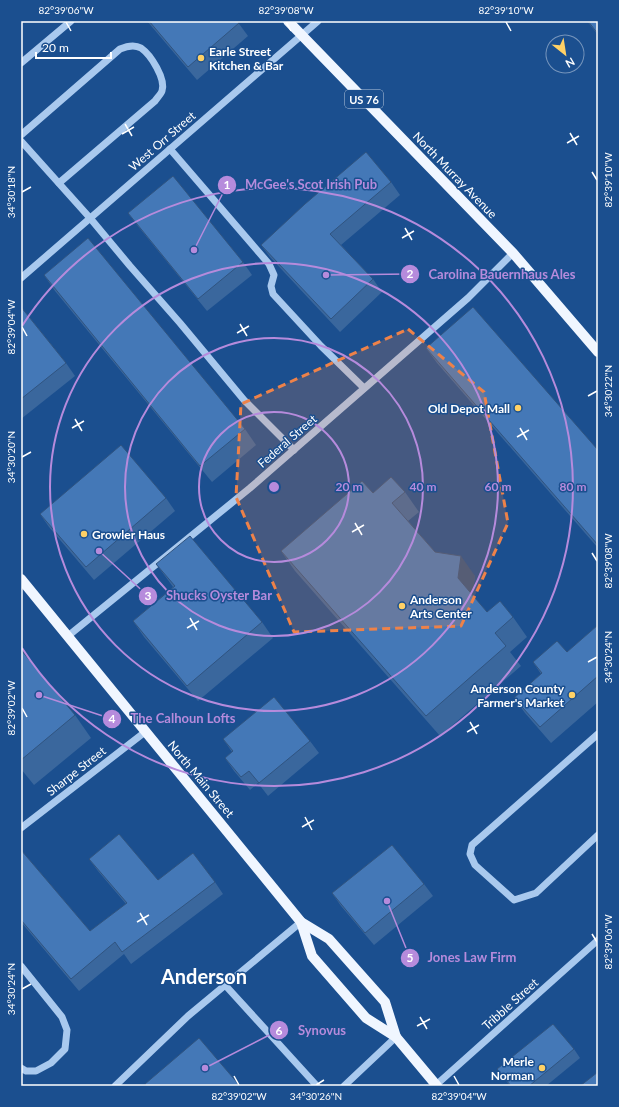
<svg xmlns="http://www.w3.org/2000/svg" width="619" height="1107" viewBox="0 0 619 1107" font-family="Lato,sans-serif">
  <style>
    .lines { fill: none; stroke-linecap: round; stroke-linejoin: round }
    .minor { stroke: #a9c9ee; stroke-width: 7 }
    .major { stroke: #f0f6ff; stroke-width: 10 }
    .wall { fill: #3a679d }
    .shaded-wall { fill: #305480 }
    .building { fill: #4478b7; stroke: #305480 }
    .marked { fill: #ee8249; fill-opacity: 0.2; stroke: #ee8249; stroke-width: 3; stroke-dasharray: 8 5; stroke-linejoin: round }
    .ticks { fill: none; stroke: #fff; stroke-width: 1.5 }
    .ring { fill: none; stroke: #b68bdc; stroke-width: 2 }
    .poi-dot { fill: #ffd166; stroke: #1b4f8f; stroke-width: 1.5 }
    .labels { text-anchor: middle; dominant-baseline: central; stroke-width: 3; stroke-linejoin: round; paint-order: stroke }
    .shield { fill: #1b4f8f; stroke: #bbcadd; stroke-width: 1 }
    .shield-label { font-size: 11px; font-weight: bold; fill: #fff }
    .poi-label { font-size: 12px; font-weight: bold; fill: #fff; stroke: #1b4f8f; text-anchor: start }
    .street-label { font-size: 12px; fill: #fff; stroke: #1b4f8f }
    .town-label { font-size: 20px; font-weight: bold; fill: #fff; stroke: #1b4f8f }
    .centre { fill: #b68bdc; stroke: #1b4f8f; stroke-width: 2 }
    .ring-label { font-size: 12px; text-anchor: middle; font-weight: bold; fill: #b68bdc; stroke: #1b4f8f; stroke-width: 3; stroke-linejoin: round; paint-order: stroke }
    .leader { fill: none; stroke: #b68bdc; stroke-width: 1.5 }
    .callout-dot { fill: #b68bdc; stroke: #1b4f8f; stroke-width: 1.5 }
    .mark-label { font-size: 12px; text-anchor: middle; font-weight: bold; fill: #fff }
    .callout-label { font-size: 13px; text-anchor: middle; font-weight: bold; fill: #b68bdc; stroke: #1b4f8f; stroke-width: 3; stroke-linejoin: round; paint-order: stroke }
    .neatline { fill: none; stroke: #fff; stroke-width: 1.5 }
    .ticks-label { font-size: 10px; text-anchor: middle; fill: #fff }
  </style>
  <rect width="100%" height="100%" fill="#1b4f8f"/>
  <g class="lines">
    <g class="minor">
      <path d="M21 63 71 21"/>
      <path d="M21 135 120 49C127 46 134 44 141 48 151 55 166 79 162 91 161 94 157 98 155 101L59 183"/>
      <path d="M21 141 90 218 130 266 180 323 244 400 294 450"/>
      <path d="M170 149 269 264 274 275 271 286 273 294 321 346 364 388"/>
      <path d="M21 278 318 21"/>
      <path d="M68 636 250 488 468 298 513 253"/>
      <path d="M598 734 472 845 470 854 475 865 514 900 536 893 598 835"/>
      <path d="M21 828 145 732"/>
      <path d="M21 966 62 1017 67 1030 65 1049 51 1063 36 1071H26L21 1068"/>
      <path d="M225 985 317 1086"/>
      <path d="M436 1085 598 940"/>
      <path d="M115 1086 188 1016 301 922"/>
      <path d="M344 1086 396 1037"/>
    </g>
    <g class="major">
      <path d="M288 21 513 253 598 352"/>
      <path d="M21 579 301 922 329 939 385 1002 396 1037"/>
      <path d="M301 922 312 956 366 1018 396 1037 437 1086"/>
    </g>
  </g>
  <g class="wall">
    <path d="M147 21H237L248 36 197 80Z"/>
    <path d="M587 21H598V35Z"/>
    <path d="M391 182 400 195 341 245 373 279 382 292 340 332 270 257 261 245Z"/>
    <path d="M128 213 243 262 252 275 207 311 137 225Z"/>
    <path d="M44 275 245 429 256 445 212 482 55 291Z"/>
    <path d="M21 307 66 363 75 376 21 419Z"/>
    <path d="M426 348 598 450V548L437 363Z"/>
    <path d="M405 492 419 512 408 521 435 552 475 576 472 595 487 612 513 617 527 637 510 652 521 666 440 736 295 571 281 551 373 493Z"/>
    <path d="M166 498 175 511 94 580 49 527 40 514Z"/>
    <path d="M156 564 262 622 273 638 198 701 144 637 133 621 173 587 168 580Z"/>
    <path d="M598 625V702L551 743 525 713 514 698 541 674 533 662 567 652Z"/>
    <path d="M21 650 75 715 91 738 34 785 21 769Z"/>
    <path d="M223 739 310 741 319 753 268 796 258 783 250 790 234 771 225 758 232 752Z"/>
    <path d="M21 850 90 931 126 904 98 871 89 859 158 880 215 882 223 894 131 964 124 954 79 991 21 922Z"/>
    <path d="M424 884 433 896 374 945 341 906 332 893Z"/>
    <path d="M574 1049 580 1058 546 1086H510L497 1069Z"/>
  </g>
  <path class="shaded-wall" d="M461 556 475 576 472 598 458 578Z"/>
  <g class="building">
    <path d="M149 21H237L239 23 188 67Z"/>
    <path d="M588 21H598V34Z"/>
    <path d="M366 152 391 182 330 234 373 279 331 319 261 245 305 204Z"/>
    <path d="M173 176 243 262 198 299 128 213Z"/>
    <path d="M88 238 245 429 200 466 44 275Z"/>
    <path d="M21 307 66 363 21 399Z"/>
    <path d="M473 307 598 450V545L426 348Z"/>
    <path d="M121 445 166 498 86 567 40 514Z"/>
    <path d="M391 477 405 492 392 503 435 552 461 556 458 578 487 612 500 601 513 617 495 633 506 646 426 716 281 551 362 481 373 493Z"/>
    <path d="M190 536 262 622 187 686 133 621 175 586 156 564Z"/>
    <path d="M598 625V676L540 727 514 698 542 673 533 662 557 641 567 652Z"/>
    <path d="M21 650 75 715 21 760Z"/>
    <path d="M274 697 310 741 259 783 249 771 241 777 225 758 233 751 223 739Z"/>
    <path d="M119 834 158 880 193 853 215 882 122 952 115 942 71 979 21 920V850L90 931 127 903 89 859Z"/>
    <path d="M392 845 424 884 365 933 332 893Z"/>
    <path d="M553 1024 574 1049 529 1086H511L497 1069Z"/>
    <path d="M199 1038 240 1086H146L145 1084Z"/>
    <path d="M598 1072V1086H580Z"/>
  </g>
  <path class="marked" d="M408 329 484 392 508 523 461 626 294 632 236 497 241 404Z"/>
  <path class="ticks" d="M66 22 71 31M286 22 291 31M506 22 511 31M125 124 132 136M570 133 577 145M122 134 134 127M567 143 579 136M592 172 597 180M22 192 31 187M405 228 412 240M402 238 414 231M240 324 247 336M22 327 27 336M237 333 249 326M588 396 597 391M75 419 82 431M72 428 84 421M520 428 527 440M517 437 529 430M22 457 31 452M355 523 362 535M352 532 364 525M592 553 597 561M190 618 197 630M187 628 199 621M588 662 597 657M22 708 27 717M470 722 477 734M467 732 479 725M305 817 312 830M302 827 314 820M140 913 147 925M137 922 149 915M592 934 597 942M22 989 31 984M420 1017 427 1029M417 1026 430 1019M234 1076 239 1085M454 1076 459 1085M316 1085 324 1080"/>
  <g class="ring">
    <circle cx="274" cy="487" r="75"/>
    <circle cx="274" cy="487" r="149"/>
    <circle cx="274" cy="487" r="224"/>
    <path d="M22 326A299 299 0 1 1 22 648"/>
  </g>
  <g class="poi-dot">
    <circle cx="201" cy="58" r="4"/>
    <circle cx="518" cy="408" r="4"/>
    <circle cx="84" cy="534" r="4"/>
    <circle cx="402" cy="606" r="4"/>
    <circle cx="572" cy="695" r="4"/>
    <circle cx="542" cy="1068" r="4"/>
  </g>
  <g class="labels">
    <rect class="shield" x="345" y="90" width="38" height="18" rx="3"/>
    <g class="shield-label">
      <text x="364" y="99">US 76</text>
    </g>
    <g class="poi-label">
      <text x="209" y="51">Earle Street<tspan x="209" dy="14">Kitchen &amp; Bar</tspan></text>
      <text x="510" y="408" text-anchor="end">Old Depot Mall</text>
      <text x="92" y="534">Growler Haus</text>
      <text x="410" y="599">Anderson<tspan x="410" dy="14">Arts Center</tspan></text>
      <text x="564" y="688" text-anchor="end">Anderson County<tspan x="564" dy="14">Farmer's Market</tspan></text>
      <text x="534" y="1061" text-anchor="end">Merle<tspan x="534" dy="14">Norman</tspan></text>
    </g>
    <g class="street-label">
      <text transform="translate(162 141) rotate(-41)">West Orr Street</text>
      <text transform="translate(455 175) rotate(46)">North Murray Avenue</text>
      <text transform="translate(287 441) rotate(-41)">Federal Street</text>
      <text transform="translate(76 771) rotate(-38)">Sharpe Street</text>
      <text transform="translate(201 779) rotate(50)">North Main Street</text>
      <text transform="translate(510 1004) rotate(-42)">Tribble Street</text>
    </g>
    <g class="town-label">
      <text x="204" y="976">Anderson</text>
    </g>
  </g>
  <circle cx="274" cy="487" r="6" class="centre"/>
  <g class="ring-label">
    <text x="349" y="491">20 m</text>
    <text x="423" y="491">40 m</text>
    <text x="498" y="491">60 m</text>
    <text x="573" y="491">80 m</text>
  </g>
  <path class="leader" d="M194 250L227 185M326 275L410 274M99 551L148 596M39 695L112 719M387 901L410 958M205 1068L279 1030"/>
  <g class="callout-dot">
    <circle cx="194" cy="250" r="4"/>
    <circle cx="326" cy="275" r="4"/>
    <circle cx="99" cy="551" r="4"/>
    <circle cx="39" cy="695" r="4"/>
    <circle cx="387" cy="901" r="4"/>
    <circle cx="205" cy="1068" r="4"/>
    <circle cx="227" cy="185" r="10"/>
    <circle cx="410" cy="274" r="10"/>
    <circle cx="148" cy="596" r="10"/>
    <circle cx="112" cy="719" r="10"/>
    <circle cx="410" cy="958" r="10"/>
    <circle cx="279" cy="1030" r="10"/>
  </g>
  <g class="mark-label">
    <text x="227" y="189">1</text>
    <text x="410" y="278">2</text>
    <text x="148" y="600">3</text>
    <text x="112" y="723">4</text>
    <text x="410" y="962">5</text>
    <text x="279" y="1035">6</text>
  </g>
  <g class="callout-label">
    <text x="311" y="189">McGee's Scot Irish Pub</text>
    <text x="502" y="279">Carolina Bauernhaus Ales</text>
    <text x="219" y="600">Shucks Oyster Bar</text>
    <text x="183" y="723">The Calhoun Lofts</text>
    <text x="472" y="962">Jones Law Firm</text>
    <text x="322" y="1035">Synovus</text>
  </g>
  <rect width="619" height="1107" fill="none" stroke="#1b4f8f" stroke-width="44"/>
  <g transform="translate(565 54) rotate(150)"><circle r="19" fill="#1b4f8f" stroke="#7695bc"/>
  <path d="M0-3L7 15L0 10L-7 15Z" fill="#ffd166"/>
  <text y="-6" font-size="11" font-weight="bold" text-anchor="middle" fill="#ffffff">N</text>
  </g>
  <path d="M36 52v6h75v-6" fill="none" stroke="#ffffff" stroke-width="2"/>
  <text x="42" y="52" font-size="12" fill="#ffffff" stroke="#1b4f8f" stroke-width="3" paint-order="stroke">20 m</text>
  <rect x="22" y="22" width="575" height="1063" class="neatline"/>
  <g class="ticks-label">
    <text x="66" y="14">82°39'06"W</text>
    <text x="286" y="14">82°39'08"W</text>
    <text x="506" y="14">82°39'10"W</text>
    <text transform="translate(608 180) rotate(-90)" y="4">82°39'10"W</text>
    <text transform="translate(11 192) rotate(-90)" y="4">34°30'18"N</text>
    <text transform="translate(11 327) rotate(-90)" y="4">82°39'04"W</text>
    <text transform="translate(608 391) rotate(-90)" y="4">34°30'22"N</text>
    <text transform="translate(11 457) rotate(-90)" y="4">34°30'20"N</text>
    <text transform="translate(608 561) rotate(-90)" y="4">82°39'08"W</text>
    <text transform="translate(608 657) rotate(-90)" y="4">34°30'24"N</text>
    <text transform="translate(11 708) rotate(-90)" y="4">82°39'02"W</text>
    <text transform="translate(608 942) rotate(-90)" y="4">82°39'06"W</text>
    <text transform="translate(11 989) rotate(-90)" y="4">34°30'24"N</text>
    <text x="239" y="1100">82°39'02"W</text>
    <text x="316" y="1100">34°30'26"N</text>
    <text x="459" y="1100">82°39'04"W</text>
  </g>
</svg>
